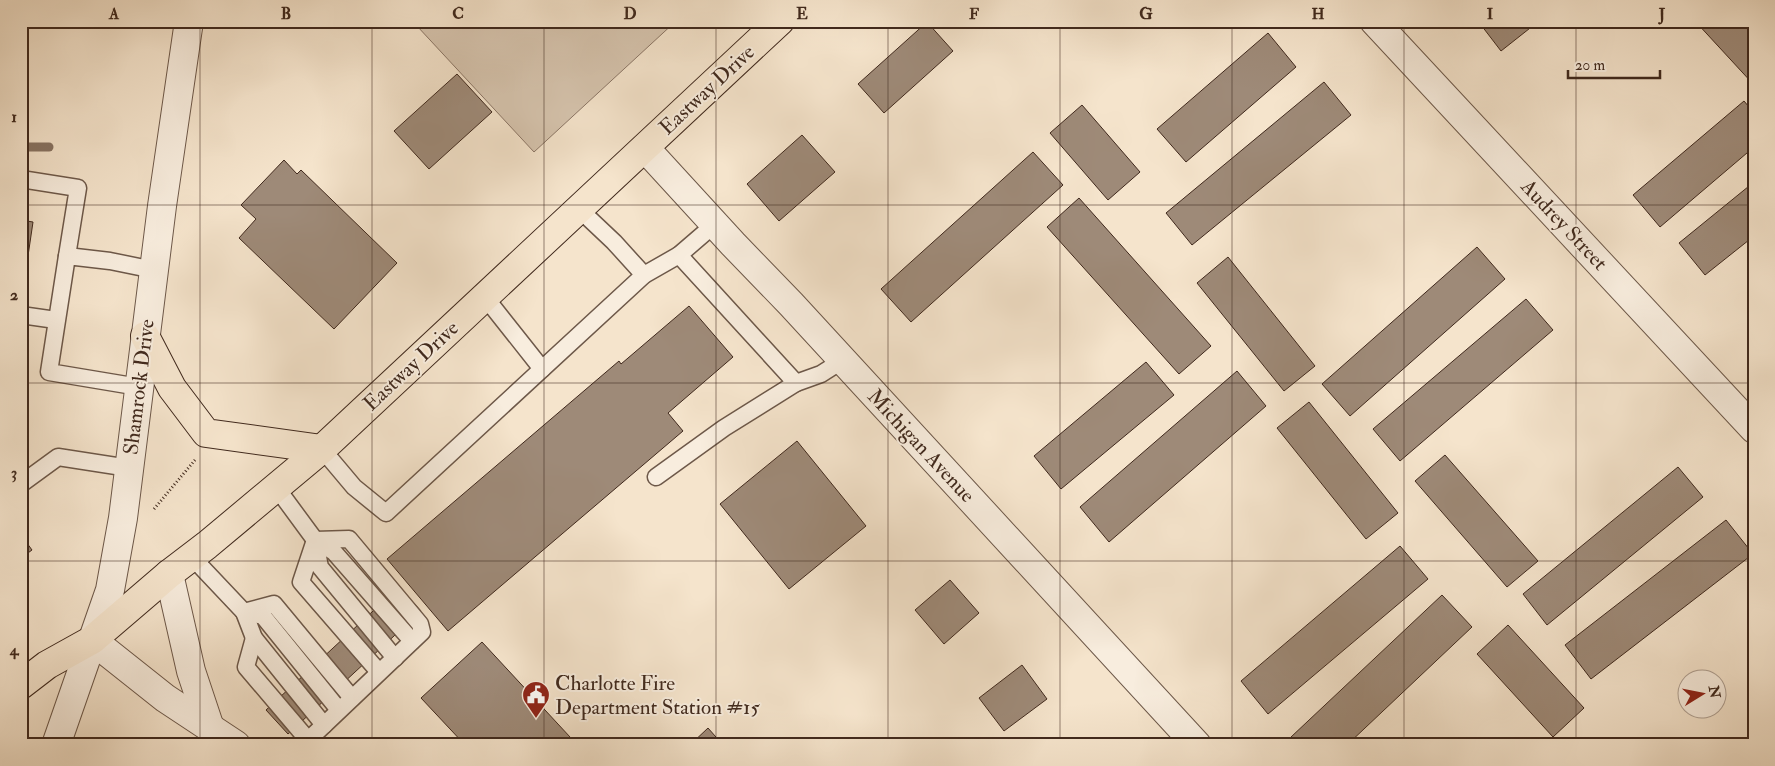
<svg xmlns="http://www.w3.org/2000/svg" width="1775" height="766" viewBox="0 0 1775 766" font-family="'IM FELL Double Pica',serif">
  <style>
    .green { fill: #d6c4ae; stroke: #8b7666 }
    .lines { fill: none; stroke-linecap: round; stroke-linejoin: round }
    .stream { stroke: #877362; stroke-width: 9 }
    .building { fill: #9e8a78; stroke: #40291d }
    .service-casing { stroke: #6d5849; stroke-width: 19 }
    .minor-casing { stroke: #6d5849; stroke-width: 30 }
    .tertiary-casing { stroke: #6d5849; stroke-width: 30 }
    .primary-casing { stroke: #40291d; stroke-width: 30 }
    .path { stroke: #40291d; stroke-width: 3; stroke-dasharray: 1 2.5; stroke-linecap: butt }
    .service { stroke: #f8edde; stroke-width: 16 }
    .minor { stroke: #f8edde; stroke-width: 28 }
    .tertiary { stroke: #f8edde; stroke-width: 28 }
    .primary { stroke: #f5e4cc; stroke-width: 28 }
    .grid { fill: none; stroke: #40291d; stroke-width: 1; stroke-opacity: 0.55 }
    .labels { text-anchor: middle; dominant-baseline: central; stroke-width: 4; stroke-linejoin: round; paint-order: stroke }
    .street-label { font-size: 21px; fill: #40291d; stroke: #f8edde }
    .poi-label { font-size: 21px; fill: #40291d; stroke: #f8edde; text-anchor: start }
    .neatline { fill: none; stroke: #40291d; stroke-width: 2 }
    .grid-label { font-size: 16px; text-anchor: middle; font-weight: bold; fill: #40291d }
  </style>
  <rect width="100%" height="100%" fill="#f5e4cc"/>
  <filter id="stains"><feTurbulence type="fractalNoise" baseFrequency=".004" numOctaves="4"/><feColorMatrix values="0 0 0 0 .2 0 0 0 0 .09 0 0 0 0 .02 0 0 0 .5 -.17"/></filter>
  <radialGradient id="worn" r=".72"><stop offset=".6" stop-color="#630" stop-opacity="0"/><stop offset="1" stop-color="#630" stop-opacity=".3"/></radialGradient>
  <path class="green" d="M420 21H676L534 152 417 26Z"/>
  <g class="lines">
    <path class="stream" d="M21 147H49"/>
  </g>
  <g class="building">
    <path d="M1478 21H1539L1501 51Z"/>
    <path d="M1695 21H1754V85Z"/>
    <path d="M927 22 953 51 884 113 858 84Z"/>
    <path d="M1268 33 1296 67 1186 162 1157 129Z"/>
    <path d="M457 74 492 112 429 169 394 131Z"/>
    <path d="M1324 82 1351 115 1192 245 1166 213Z"/>
    <path d="M1744 101 1754 113V147L1660 227 1633 195Z"/>
    <path d="M1082 105 1140 172 1108 200 1050 133Z"/>
    <path d="M802 135 835 172 779 221 747 184Z"/>
    <path d="M1033 152 1063 185 911 322 881 289Z"/>
    <path d="M284 160 297 174 301 170 397 263 334 329 239 238 256 219 241 205Z"/>
    <path d="M1754 182V236L1705 275 1679 243Z"/>
    <path d="M1079 198 1211 346 1179 374 1047 227Z"/>
    <path d="M21 220 33 222 23 290 21 289Z"/>
    <path d="M1477 247 1505 279 1350 416 1322 384Z"/>
    <path d="M1228 257 1315 366 1284 391 1197 283Z"/>
    <path d="M1526 299 1553 330 1400 461 1373 429Z"/>
    <path d="M689 306 733 357 668 413 683 431 448 631 387 559 619 361 621 364Z"/>
    <path d="M1146 362 1174 395 1061 489 1034 456Z"/>
    <path d="M1237 371 1266 406 1109 542 1080 507Z"/>
    <path d="M1309 402 1398 513 1366 539 1277 428Z"/>
    <path d="M797 441 866 526 789 589 720 504Z"/>
    <path d="M1445 455 1538 561 1507 587 1415 481Z"/>
    <path d="M1678 467 1703 497 1547 625 1523 594Z"/>
    <path d="M1726 520 1753 554 1591 679 1565 645Z"/>
    <path d="M21 535 32 550 21 558Z"/>
    <path d="M1400 546 1428 579 1268 714 1241 681Z"/>
    <path d="M950 580 979 613 944 644 915 610Z"/>
    <path d="M399 587 421 611 288 734 266 710Z"/>
    <path d="M1442 595 1472 627 1347 745H1298L1291 737Z"/>
    <path d="M1508 625 1584 708 1553 737 1477 654Z"/>
    <path d="M482 642 570 737 562 745H465L421 698Z"/>
    <path d="M1022 665 1047 699 1004 731 979 698Z"/>
    <path d="M708 728 723 745H690Z"/>
  </g>
  <g class="lines">
    <defs>
      <g id="service">
        <path d="M21 179 78 188 67 256"/>
        <path d="M578 208 614 242 644 275"/>
        <path d="M485 297 542 369"/>
        <path d="M21 315 56 320"/>
        <path d="M796 383 821 374 843 360"/>
        <path d="M139 387 49 372 67 256 110 261 154 270"/>
        <path d="M322 449 354 487 386 513 644 275 679 255 715 224"/>
        <path d="M656 477 724 428 796 383 679 255"/>
        <path d="M21 484 58 457 129 468"/>
        <path d="M276 487 315 540 334 552 412 641"/>
        <path d="M315 540 301 582 379 672"/>
        <path d="M315 542 320 567 395 658"/>
        <path d="M192 557 244 612 254 638 324 725"/>
        <path d="M244 612 274 604 352 698"/>
        <path d="M244 612 263 616 339 710"/>
        <path d="M254 638 246 667 308 740"/>
        <path d="M303 745 422 632 420 624 349 539 315 540"/>
      </g>
      <g id="minor">
        <path d="M1374 21 1754 429"/>
        <path d="M645 148 733 244 791 304 1197 745"/>
        <path d="M169 574 191 671 210 728"/>
        <path d="M92 640 165 698 236 745"/>
      </g>
      <path id="tertiary" d="M56 745 110 590 123 518 162 206 189 21"/>
      <g id="primary">
        <path d="M145 336 172 388 206 433 322 449"/>
        <path d="M21 685 47 665 92 640 169 574 207 545 322 449 780 21"/>
      </g>
    </defs>
    <use href="#service" class="service-casing"/>
    <use href="#minor" class="minor-casing"/>
    <use href="#tertiary" class="tertiary-casing"/>
    <use href="#primary" class="primary-casing"/>
    <path class="path" d="M154 509 195 460"/>
    <use href="#service" class="service"/>
    <use href="#minor" class="minor"/>
    <use href="#tertiary" class="tertiary"/>
    <use href="#primary" class="primary"/>
  </g>
  <path class="grid" d="M200 21V745M372 21V745M544 21V745M716 21V745M888 21V745M1060 21V745M1232 21V745M1404 21V745M1576 21V745M21 205H1754M21 383H1754M21 561H1754"/>
  <defs>
    <symbol id="civic-pin" viewBox="-11 -11 22 30"><path d="M0 17L-7.5 6A9.5 9.5 0 1 1 7.5 6Z" fill="#8f2418" stroke="#f8edde"/><path d="M-.6-6.5H3V-4.5H.6V-3L4-1V1h2V6H-6V1h2V-1L-.6-3ZM-1.2 2.5V6h2.4V2.5Z" fill="#fff"/></symbol>
  </defs>
  <g fill-rule="evenodd">
    <use href="#civic-pin" x="520" y="679" width="32" height="43"/>
  </g>
  <g class="labels">
    <g class="street-label">
      <text transform="translate(707 90) rotate(-43)">Eastway Drive</text>
      <text transform="translate(1564 225) rotate(47)">Audrey Street</text>
      <text transform="translate(411 366) rotate(-43)">Eastway Drive</text>
      <text transform="translate(139 387) rotate(-83)">Shamrock Drive</text>
      <text transform="translate(921 446) rotate(47)">Michigan Avenue</text>
    </g>
    <g class="poi-label">
      <text x="555" y="683">Charlotte Fire<tspan x="555" dy="24">Department Station #15</tspan></text>
    </g>
  </g>
  <rect width="1775" height="766" fill="none" stroke="#f5e4cc" stroke-width="55"/>
  <g transform="translate(1702 694) rotate(80)"><circle r="24" fill="#f8edde" stroke="#ae9f91"/>
  <path d="M0-4L9 19L0 12L-9 19Z" fill="#8f2418"/>
  <text y="-8" font-size="14" font-weight="bold" text-anchor="middle" fill="#40291d">N</text>
  </g>
  <path d="M1568 70v8h92v-8" fill="none" stroke="#40291d" stroke-width="2.5"/>
  <text x="1575" y="70" font-size="15" fill="#40291d" stroke="#f8edde" stroke-width="4" paint-order="stroke">20 m</text>
  <rect x="28" y="28" width="1720" height="710" class="neatline"/>
  <g class="grid-label">
    <text x="114" y="19">A</text>
    <text x="286" y="19">B</text>
    <text x="458" y="19">C</text>
    <text x="630" y="19">D</text>
    <text x="802" y="19">E</text>
    <text x="974" y="19">F</text>
    <text x="1146" y="19">G</text>
    <text x="1318" y="19">H</text>
    <text x="1490" y="19">I</text>
    <text x="1662" y="19">J</text>
    <text x="14" y="122">1</text>
    <text x="14" y="300">2</text>
    <text x="14" y="478">3</text>
    <text x="14" y="655">4</text>
  </g>
  <rect width="100%" height="100%" filter="url(#stains)"/>
  <rect width="100%" height="100%" fill="url(#worn)"/>
</svg>
